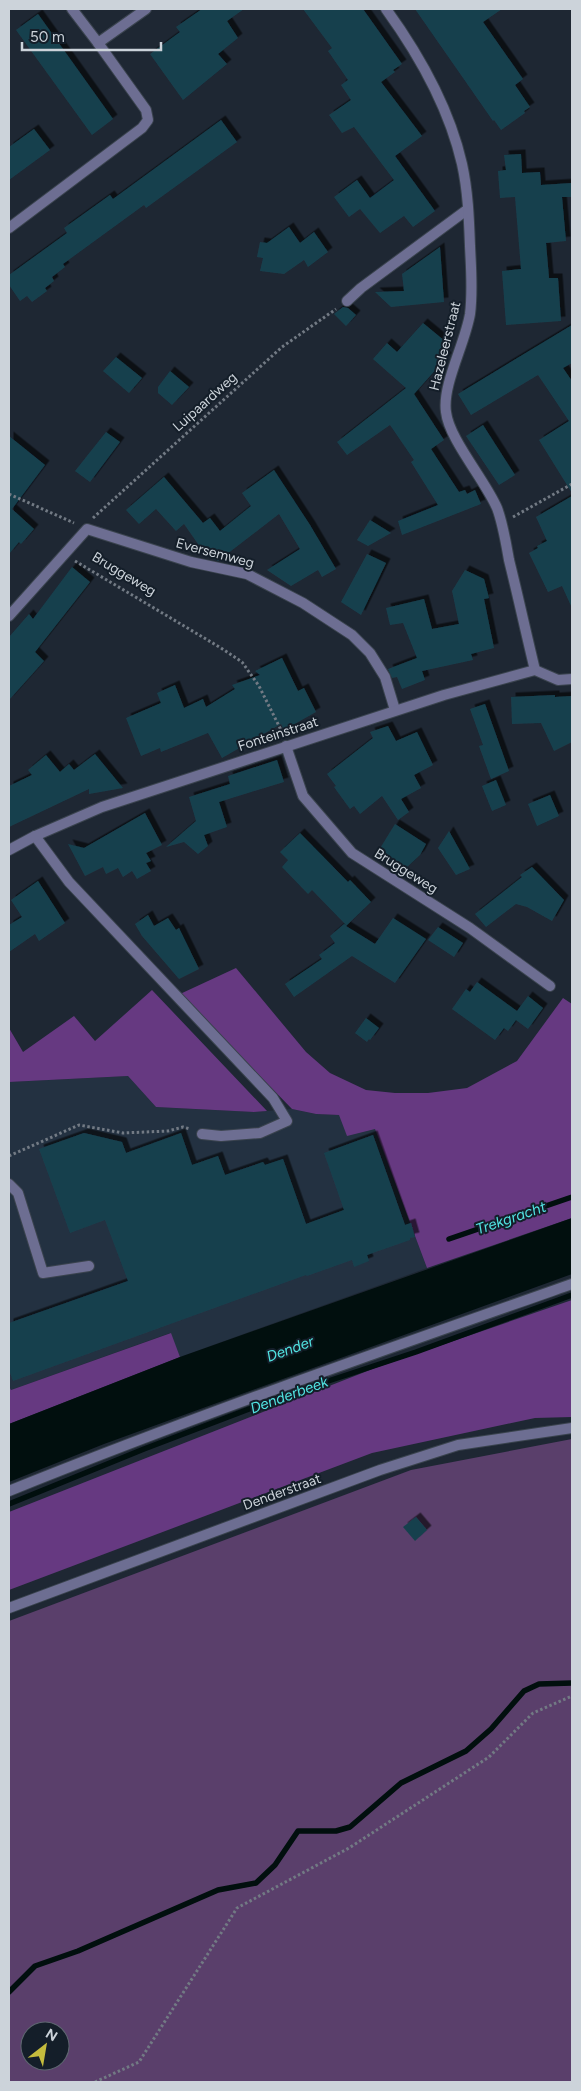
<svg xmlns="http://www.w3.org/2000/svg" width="581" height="2091" viewBox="0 0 581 2091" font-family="Figtree,sans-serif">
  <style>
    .built { fill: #233141 }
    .green { fill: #5a3f6b; fill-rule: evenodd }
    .forest { fill: #663981 }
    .water { fill: #010f0e }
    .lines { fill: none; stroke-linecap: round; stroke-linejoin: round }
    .stream { stroke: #010f0e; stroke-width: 5.5 }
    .building { fill: #19404e; filter: url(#shadow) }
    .service-casing { stroke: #3a434e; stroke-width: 12 }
    .minor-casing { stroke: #3a434e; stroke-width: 12 }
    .tertiary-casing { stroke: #3a434e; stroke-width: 12 }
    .path { stroke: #727a84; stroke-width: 3; stroke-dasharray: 2.5 2.5; stroke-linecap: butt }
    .service { stroke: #6d6e92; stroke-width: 10 }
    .minor { stroke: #6d6e92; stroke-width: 10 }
    .tertiary { stroke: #6d6e92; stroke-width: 10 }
    .labels { text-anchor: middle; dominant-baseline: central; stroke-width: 4; stroke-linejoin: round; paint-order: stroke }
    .street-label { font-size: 14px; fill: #ccd3da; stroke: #141e29 }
    .water-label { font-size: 15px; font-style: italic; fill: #51e3e1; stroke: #141e29 }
  </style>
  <defs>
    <filter id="shadow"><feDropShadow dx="4.5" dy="-4.5" stdDeviation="0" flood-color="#0009"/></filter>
  </defs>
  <rect width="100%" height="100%" fill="#1e2733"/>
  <path class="built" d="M128 1076 156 1107 254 1112 292 1109 316 1114 339 1115 375 1128 427 1268 180 1357 170 1333 11 1390 9 1386V1082Z"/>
  <path class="green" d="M572 1439V2082H9V1621L411 1470ZM30 2031H60V2061H30Z"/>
  <g class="forest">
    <path d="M236 968 306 1052 330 1073 366 1090 395 1093H428L467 1088 517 1061 563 998 572 1004V1218L427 1268 375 1129 347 1136 339 1115 316 1114 292 1109 180 994Z"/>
    <path d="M152 990 267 1111 254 1112 156 1107 128 1076 9 1082V1028L23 1052 74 1016 95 1041Z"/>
    <path d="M572 1300V1417L535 1418 372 1453 9 1590V1512L375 1368Z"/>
    <path d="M171 1333 180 1357 9 1424V1386L11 1390Z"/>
  </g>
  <path class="water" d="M572 1218V1274L104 1444 9 1482V1424L180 1357Z"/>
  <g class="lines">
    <g class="stream">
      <path d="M449 1239 572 1197"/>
      <path d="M9 1504 144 1449 286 1395 416 1352 572 1295"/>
      <path d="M9 1992 35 1966 78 1951 218 1890 256 1883 275 1865 298 1831H336L350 1827 401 1783 466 1751 491 1729 524 1691 539 1684 572 1683"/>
    </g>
  </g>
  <g class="building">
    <path d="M202 9H244L227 21 238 38 218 54 227 64 183 100 150 54 180 32 176 27Z"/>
    <path d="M303 9H363L402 64 393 70 395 72 381 82 422 136 395 156 435 211 413 227 404 216 380 233 360 209 349 217 334 197 357 180 370 198 394 180 354 127 342 133 329 115 351 100 341 85 348 80 328 51 332 48Z"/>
    <path d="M415 9H502L483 22 523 79 515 85 530 107 524 111 525 113 501 130 494 120 493 121Z"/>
    <path d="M38 14 113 119 92 135 16 30Z"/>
    <path d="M221 120 237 142 146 208 144 205 63 264 65 267 52 277 54 281 45 288 47 291 32 302 27 296 20 301 9 285V275L67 233 64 228 110 195 113 199Z"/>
    <path d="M34 129 50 150 9 180V147Z"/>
    <path d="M521 154 522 173 540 172 541 185 572 183V197H562L566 241 546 243 549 278H558L561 321 506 325 502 271 521 269 515 197 500 198 498 171 506 170 504 155Z"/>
    <path d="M289 227 300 243 314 232 328 252 308 267 304 260 284 274 260 271 263 258 257 257 260 242 267 243Z"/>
    <path d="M440 247 444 302 391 307 375 292 404 291 402 274Z"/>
    <path d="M343 307 348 308 356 315 346 326 334 314Z"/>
    <path d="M423 323 446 342 439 350 447 357 414 394 444 440 431 449 459 492 465 490 467 494 475 490 481 504 402 535 398 521 438 505 411 462 414 460 390 425 347 455 337 442 406 388 373 359 387 343 397 352Z"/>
    <path d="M572 325V363L563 368 572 381V493L539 440 569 421 538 375 471 415 458 394Z"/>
    <path d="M116 357 142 378 129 393 103 371Z"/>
    <path d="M170 371 189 387 172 405 158 393V387Z"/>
    <path d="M483 425 515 475 499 485 466 436Z"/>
    <path d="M106 432 120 442 90 482 75 471Z"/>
    <path d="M9 436 45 465 12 509 34 529 21 544 19 542 9 554Z"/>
    <path d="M274 470 310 525 336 569 322 577 318 570 291 586 267 570 300 549 279 514 218 561 205 554 184 524 176 531 156 509 139 524 126 510 164 477 203 523 210 518 220 531 251 506 242 493Z"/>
    <path d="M572 496V608L562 586 548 592 529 553 538 548 537 546 547 541 536 517Z"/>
    <path d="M370 520 391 533 368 546 357 540Z"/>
    <path d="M367 554 386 563 361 615 341 602Z"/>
    <path d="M72 567 90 582 35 652 44 661 9 700V637L29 614 33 619Z"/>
    <path d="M465 570 484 579 489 598 484 599 494 648 471 654 473 660 422 671 425 680 402 689 397 677 392 678 388 669 417 658 403 623 390 625 386 608 424 599 432 629 459 624 452 591Z"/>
    <path d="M282 658 298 691 304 688 316 712 284 730 281 724 222 758 208 733 161 752 160 748 141 756 126 718 161 703 157 693 175 685 184 708 203 699 206 707 235 689 232 685 260 675 255 671Z"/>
    <path d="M555 695V697L572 696V742L554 751 541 723 512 724 511 697Z"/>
    <path d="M485 704 509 771 491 779 479 746 483 745 470 709Z"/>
    <path d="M388 726 396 741 417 732 433 765 414 775 421 788 401 799 409 812 398 820 382 796 360 814 354 806 350 809 334 787 336 786 327 774 373 738 370 732Z"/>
    <path d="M95 754 123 788 89 794V789L9 827V786L32 775 28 770 46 755 60 772 69 764 74 770Z"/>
    <path d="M277 760 284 782 219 802 227 827 204 835 208 846 198 854 184 842 166 847 196 821 189 797 230 784 228 776Z"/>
    <path d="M496 780 506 805 492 811 482 786Z"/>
    <path d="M550 795 559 816 537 826 528 804Z"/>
    <path d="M145 813 162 845 146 853 151 861 146 863 151 871 137 879 132 871 123 877 118 868 106 874 103 867 85 876 68 844 84 848Z"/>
    <path d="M395 824 426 844 420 855 406 868 379 850Z"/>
    <path d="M449 831 470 869 456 875 438 848Z"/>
    <path d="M300 833 348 882 350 880 371 902 346 926 375 944 393 918 426 939 395 983 352 956 294 997 285 984 322 959 319 955 335 943 330 936 344 924 346 925 312 890 308 894 282 867 288 860 280 852Z"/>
    <path d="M532 867 564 900 552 921 527 907 516 904 486 927 475 914 522 877 520 875Z"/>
    <path d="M38 881 65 923 39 941 35 934 9 952V925L22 917 11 900Z"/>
    <path d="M148 915 154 926 168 918 176 930 179 928 199 969 179 979 142 936 135 924Z"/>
    <path d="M438 927 463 943 454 957 428 940Z"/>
    <path d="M477 982 517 1011 528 996 543 1008 528 1029 516 1020 508 1031 504 1028 495 1040 452 1009 466 989 470 992Z"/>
    <path d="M366 1018 379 1028 370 1040 369 1039 367 1042 355 1033Z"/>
    <path d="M84 1133 122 1142 126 1153 181 1133 192 1165 218 1156 225 1175 263 1162 265 1165 283 1159 306 1224 344 1210 324 1153 373 1135 405 1225 411 1223 415 1237 410 1238V1240L367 1255 369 1261 354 1267 352 1260 307 1276 306 1275 13 1381 9 1370V1323L128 1281 105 1220 70 1233 39 1149Z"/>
    <path d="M416 1517 427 1530 415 1541 403 1527Z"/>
  </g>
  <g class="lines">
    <defs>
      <g id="service">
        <path d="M347 301 361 288 468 209"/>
        <path d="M35 836 69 882 273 1098 287 1121 260 1133 221 1136 202 1134"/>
        <path d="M9 1184 18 1193 43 1273 89 1266"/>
        <path d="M9 1491C195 1416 384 1350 572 1284"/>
      </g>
      <g id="minor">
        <path d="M72 9 98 43"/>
        <path d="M386 9C420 56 449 107 462 164 468 191 469 219 470 246 471 269 473 291 470 314 465 344 442 385 446 412 449 439 485 480 497 508 503 524 506 543 509 560 518 596 526 633 535 670"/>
        <path d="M9 228 142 128 148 120 146 110 98 43 146 9"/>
        <path d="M9 616 87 529 191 562 247 574 303 603 352 635 370 653 385 677 395 710"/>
        <path d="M286 746 303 796 352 853 470 928 550 986"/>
        <path d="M9 850 35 836 102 807 444 695 535 670 558 680 572 679"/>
      </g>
      <path id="tertiary" d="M9 1608 380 1470 458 1445 572 1428"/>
    </defs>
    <use href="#service" class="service-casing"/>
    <use href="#minor" class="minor-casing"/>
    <use href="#tertiary" class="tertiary-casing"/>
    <g class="path">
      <path d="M9 494 74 523"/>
      <path d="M513 517 572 484"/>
      <path d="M93 518 282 347 336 309"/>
      <path d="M75 561 221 648 242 662 259 686 283 734"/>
      <path d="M9 1156 79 1125 123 1133 168 1131 183 1127 190 1129"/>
      <path d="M95 2082 139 2062 237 1908 349 1848 489 1757 533 1713 572 1696"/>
    </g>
    <use href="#service" class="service"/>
    <use href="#minor" class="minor"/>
    <use href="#tertiary" class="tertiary"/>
  </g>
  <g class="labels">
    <g class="street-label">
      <text transform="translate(445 346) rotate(-76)">Hazeleerstraat</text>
      <text transform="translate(205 402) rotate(-42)">Luipaardweg</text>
      <text transform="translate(215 553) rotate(15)">Eversemweg</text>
      <text transform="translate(124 574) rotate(31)">Bruggeweg</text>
      <text transform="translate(278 734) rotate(-18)">Fonteinstraat</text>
      <text transform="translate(406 871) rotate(32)">Bruggeweg</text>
      <text transform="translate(282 1492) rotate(-20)">Denderstraat</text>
    </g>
    <g class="water-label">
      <text transform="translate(511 1218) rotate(-19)">Trekgracht</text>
      <text transform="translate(290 1349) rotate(-20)">Dender</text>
      <text transform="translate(289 1395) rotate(-20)">Denderbeek</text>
    </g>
  </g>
  <rect width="581" height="2091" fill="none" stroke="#ccd3da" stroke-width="20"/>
  <g transform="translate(45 2046) rotate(31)"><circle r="24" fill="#141e29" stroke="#5e6670"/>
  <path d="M0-4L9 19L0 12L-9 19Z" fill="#c5bc3d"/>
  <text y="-8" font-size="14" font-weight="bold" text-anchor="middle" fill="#ccd3da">N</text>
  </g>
  <path d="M22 42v8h139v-8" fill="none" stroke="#ccd3da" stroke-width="2.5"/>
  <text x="30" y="42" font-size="15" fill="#ccd3da" stroke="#141e29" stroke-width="4" paint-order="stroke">50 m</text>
</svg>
